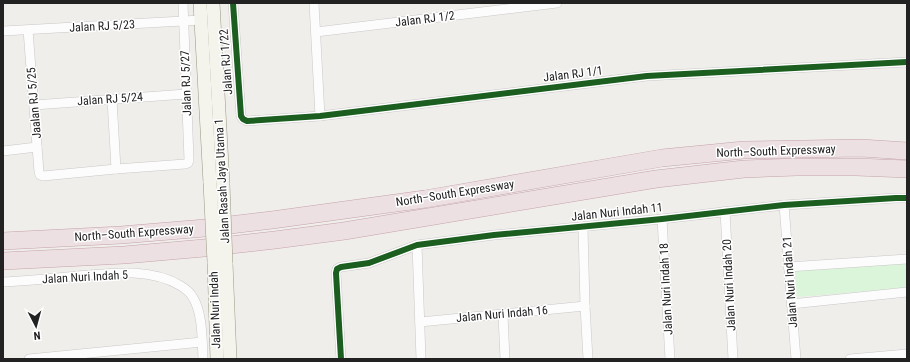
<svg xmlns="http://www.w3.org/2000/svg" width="910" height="362" viewBox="0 0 910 362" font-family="'Roboto Condensed',sans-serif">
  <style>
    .park { fill: #daf5da }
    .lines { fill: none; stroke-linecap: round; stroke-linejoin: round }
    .street-casing { stroke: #c9c8c7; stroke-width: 10 }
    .secondary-casing { stroke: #999a82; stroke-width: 14 }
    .highway-casing { stroke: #c5a2ac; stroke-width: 18 }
    .street { stroke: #fdfcfc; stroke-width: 9 }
    .secondary { stroke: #f4f4ed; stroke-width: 13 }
    .highway { stroke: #ece0e2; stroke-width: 17 }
    .secondary-bridge-casing { stroke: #999a82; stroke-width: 14; stroke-linecap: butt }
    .secondary-bridge { stroke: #f4f4ed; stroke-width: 13 }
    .cycleway-casing { stroke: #fff; stroke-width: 8 }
    .cycleway { stroke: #1b5e20; stroke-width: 6 }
    .labels { text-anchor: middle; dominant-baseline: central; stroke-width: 3; stroke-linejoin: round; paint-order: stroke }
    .street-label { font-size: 12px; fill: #222; stroke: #fff }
  </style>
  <rect width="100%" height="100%" fill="#f0eeeb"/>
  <path class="park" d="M907 262V288L797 297 795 271Z"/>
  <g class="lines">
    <defs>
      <g id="street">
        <path d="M233 3 241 116 243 119 247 121 320 116 647 76 907 62"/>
        <path d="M314 3 320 116"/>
        <path d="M28 30 39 172 40 175 43 176 116 169 185 164 188 163 189 160 183 3"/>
        <path d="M3 31 201 20"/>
        <path d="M316 32 557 3"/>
        <path d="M112 99 116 169"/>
        <path d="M34 105 186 94"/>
        <path d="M3 151 37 147"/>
        <path d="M784 205 796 359"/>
        <path d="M725 211 733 359"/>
        <path d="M662 219 670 359"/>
        <path d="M583 227 585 306 588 359"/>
        <path d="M417 245 421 359"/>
        <path d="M788 267 907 259"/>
        <path d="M3 282C24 281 46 279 67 277 104 274 148 266 181 286 185 289 190 292 192 296 203 312 202 340 203 359"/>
        <path d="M791 304 907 292"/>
        <path d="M503 315 505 359"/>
        <path d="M420 322 585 306"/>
        <path d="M29 359 202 342"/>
        <path d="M341 359 336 273 337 269 341 267 369 263 417 245 494 235 662 219 784 205 896 198H907"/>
        <path d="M850 359 907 354"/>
      </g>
      <g id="secondary">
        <path d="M200 3 210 183"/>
        <path d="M213 3 223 184"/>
        <path d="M214 262 217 359"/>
        <path d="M226 263 230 359"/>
      </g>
      <g id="highway">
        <path d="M3 241 121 235 205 228 272 220 425 199 662 158 744 150 861 148 907 151"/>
        <path d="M3 261 124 255 204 248 275 240 344 231 656 179 744 169 797 167H856L907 169"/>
      </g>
    </defs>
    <use href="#street" class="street-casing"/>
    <use href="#secondary" class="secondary-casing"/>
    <use href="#highway" class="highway-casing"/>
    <use href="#street" class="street"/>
    <use href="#secondary" class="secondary"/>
    <use href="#highway" class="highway"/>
    <defs>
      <g id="secondary-bridge">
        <path d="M210 183 214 262"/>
        <path d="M223 184 226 263"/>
      </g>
    </defs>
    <use href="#secondary-bridge" class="secondary-bridge-casing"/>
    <use href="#secondary-bridge" class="secondary-bridge"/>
    <defs>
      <g id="cycleway">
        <path d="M233 3 241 116 243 119 247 121 320 116 647 76 907 62"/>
        <path d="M341 359 336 273 337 269 341 267 369 263 417 245 494 235 662 219 784 205 896 198H907"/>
      </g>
    </defs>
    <use href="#cycleway" class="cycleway-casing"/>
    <use href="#cycleway" class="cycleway"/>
  </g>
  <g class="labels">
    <g class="street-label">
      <text transform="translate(425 19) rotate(-7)">Jalan RJ 1/2</text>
      <text transform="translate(102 26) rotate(-3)">Jalan RJ 5/23</text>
      <text transform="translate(226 62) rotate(-94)">Jalan RJ 1/22</text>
      <text transform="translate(573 74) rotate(-7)">Jalan RJ 1/1</text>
      <text transform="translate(186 83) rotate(-92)">Jalan RJ 5/27</text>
      <text transform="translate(110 99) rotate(-4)">Jalan RJ 5/24</text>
      <text transform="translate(34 103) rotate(-95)">Jaalan RJ 5/25</text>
      <text transform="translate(776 151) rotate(-2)">North–South Expressway</text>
      <text transform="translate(222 181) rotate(-93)">Jalan Rasah Jaya Utama 1</text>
      <text transform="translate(455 193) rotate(-9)">North–South Expressway</text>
      <text transform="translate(617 212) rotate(-6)">Jalan Nuri Indah 11</text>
      <text transform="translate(134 233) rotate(-4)">North–South Expressway</text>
      <text transform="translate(85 277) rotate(-3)">Jalan Nuri Indah 5</text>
      <text transform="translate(790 282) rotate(-94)">Jalan Nuri Indah 21</text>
      <text transform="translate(729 285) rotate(-93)">Jalan Nuri Indah 20</text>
      <text transform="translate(666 289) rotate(-93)">Jalan Nuri Indah 18</text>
      <text transform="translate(215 310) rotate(-92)">Jalan Nuri Indah</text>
      <text transform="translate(502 314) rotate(-5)">Jalan Nuri Indah 16</text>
    </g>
  </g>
  <rect width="910" height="362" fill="none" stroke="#222222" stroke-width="8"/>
  <g transform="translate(36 326) rotate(174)" stroke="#ffffff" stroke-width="3" paint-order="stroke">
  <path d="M0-3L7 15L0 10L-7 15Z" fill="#222222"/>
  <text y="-6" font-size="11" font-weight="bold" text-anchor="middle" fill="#222222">N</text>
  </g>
</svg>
